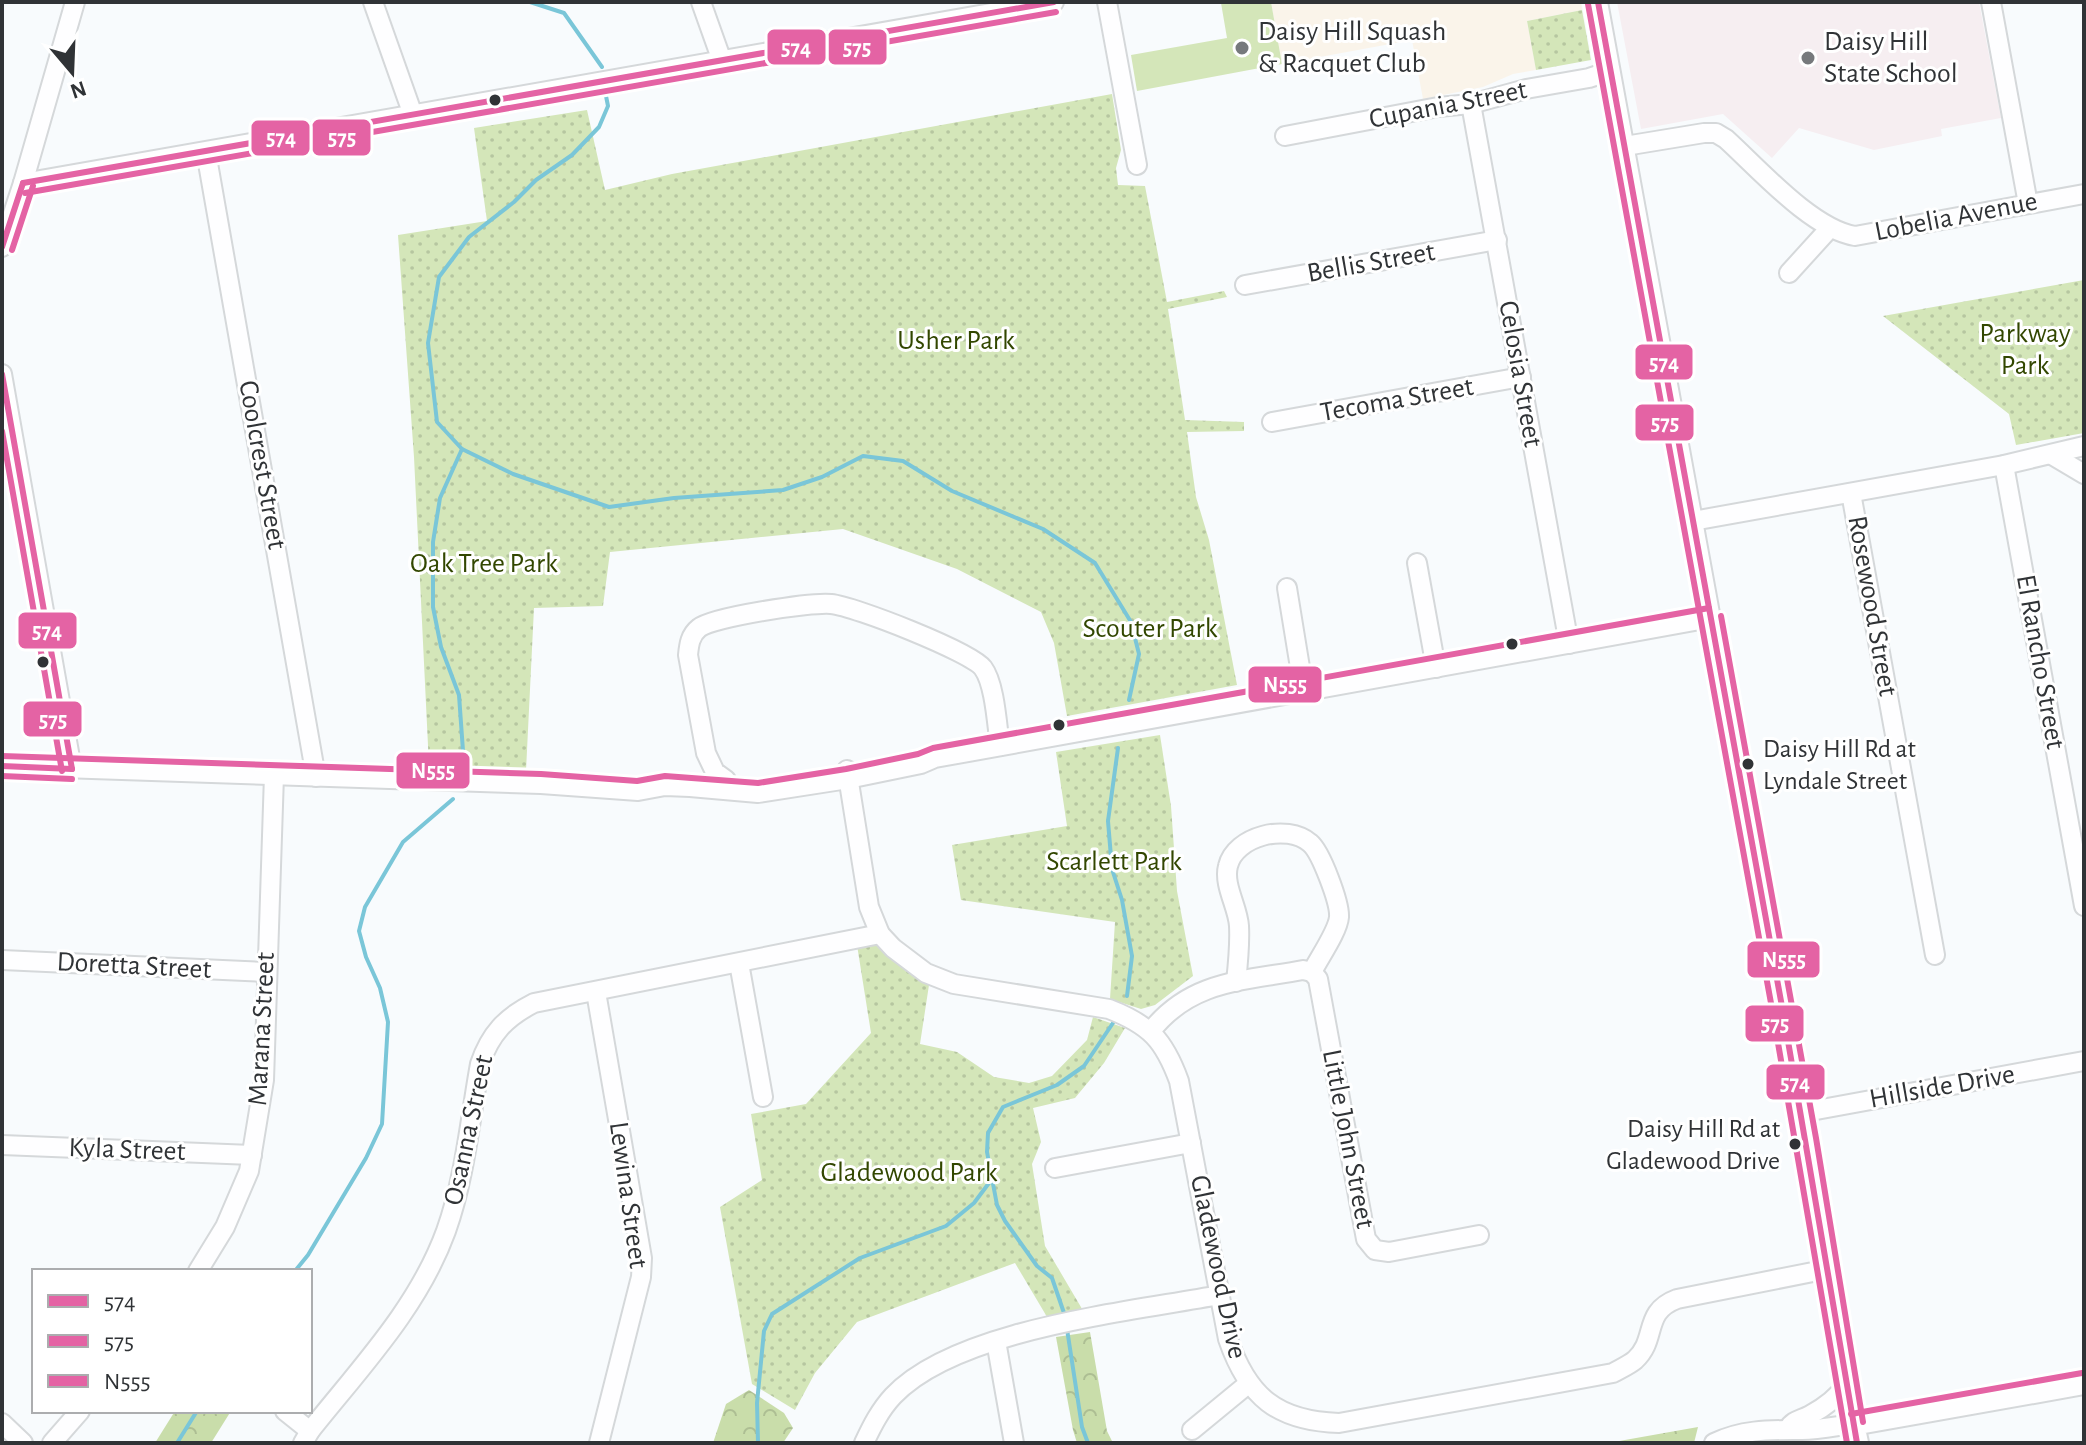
<svg xmlns="http://www.w3.org/2000/svg" width="2086" height="1445" viewBox="0 0 2086 1445" font-family="'Alegreya Sans',sans-serif">
  <style>
    .commercial { fill: #faf4ea }
    .education { fill: #f6eef1 }
    .grass { fill: #d4e6b9 }
    .forest { fill: url(#forest-crowns) }
    .park { fill: url(#park-dots) }
    .lines { fill: none; stroke-linecap: round; stroke-linejoin: round }
    .stream { stroke: #7ac6d8; stroke-width: 4 }
    .minor-casing { stroke: #d5d8da; stroke-width: 22 }
    .major-casing { stroke: #d5d8da; stroke-width: 26 }
    .minor { stroke: #fefeff; stroke-width: 18 }
    .major { stroke: #fefeff; stroke-width: 22 }
    .bus-1-casing { stroke: #fff; stroke-width: 12 }
    .bus-2-casing { stroke: #fff; stroke-width: 12 }
    .bus-3-casing { stroke: #fff; stroke-width: 12 }
    .bus-1 { stroke: #e463a4; stroke-width: 6 }
    .bus-2 { stroke: #e463a4; stroke-width: 6 }
    .bus-3 { stroke: #e463a4; stroke-width: 6 }
    .poi-dot { fill: #76797c; stroke: #fff; stroke-width: 3 }
    .bus-dot { fill: #303336; stroke: #fff; stroke-width: 3 }
    .labels { text-anchor: middle; dominant-baseline: central; stroke-width: 6; stroke-linejoin: round; paint-order: stroke }
    .bus-label { font-size: 26px; fill: #303336; stroke: #fff; text-anchor: start }
    .poi-label { font-size: 28px; fill: #303336; stroke: #fff; text-anchor: start }
    .street-label { font-size: 28px; fill: #303336; stroke: #fff }
    .park-label { font-size: 28px; fill: #324700; stroke: #fff }
    .line-badge { stroke: #fff; stroke-width: 3 }
    .badge-label { font-size: 22px; text-anchor: middle; font-weight: bold; fill: #fff }
  </style>
  <defs>
    <pattern id="forest-crowns" width="20" height="18" patternUnits="userSpaceOnUse" patternTransform="scale(2)"><rect width="20" height="18" fill="#c9ddaa"/><path d="M2 6a3 3 0 1 1 6 0M12 15a3 3 0 1 1 6 0" fill="none" stroke="#adbe93"/></pattern>
    <pattern id="park-dots" width="8" height="8" patternUnits="userSpaceOnUse" patternTransform="scale(2)"><rect width="8" height="8" fill="#d4e6b9"/><path d="M2 2h.1M6 6h.1" fill="none" stroke="#b6c6a0" stroke-width="1.8" stroke-linecap="round"/></pattern>
  </defs>
  <rect width="100%" height="100%" fill="#f8fbfd"/>
  <path class="commercial" d="M1271 2H1581L1582 10 1527 21 1536 70 1513 74 1483 87 1423 99 1412 40 1282 64Z"/>
  <path class="education" d="M1617 2H1979L2001 118 1941 129 1942 136 1874 150 1799 128 1772 158 1723 114 1641 129Z"/>
  <path class="grass" d="M1229 2H1271L1282 64 1137 91 1131 55 1227 38 1221 3Z"/>
  <g class="forest">
    <path d="M1090 1332 1107 1431 1113 1443H1077L1073 1430 1056 1337Z"/>
    <path d="M749 1390 784 1413 793 1428 783 1443H713L726 1404Z"/>
    <path d="M175 1411H231L211 1443H155Z"/>
    <path d="M1698 1427 1694 1443H1608Z"/>
  </g>
  <g class="park">
    <path d="M1582 10 1591 60 1536 70 1527 21Z"/>
    <path d="M1112 94 1121 150 1116 168 1118 185 1145 186 1167 302 1224 291 1227 297 1168 309 1185 420 1244 422V431L1187 432 1196 497 1209 540 1237 685 1067 716 1054 643 1041 612 957 569 843 529 610 552 603 606 534 608 526 771 429 766 414 457 398 235 487 221 474 128 587 110 605 190 672 174Z"/>
    <path d="M2084 280V433L2016 445 2009 414 1883 316Z"/>
    <path d="M1160 735 1171 806 1177 891 1193 976 1155 1005 1141 1009 1110 999 1115 922 961 900 952 845 1067 826 1056 752Z"/>
    <path d="M876 941 906 970 929 985 920 1044 957 1052 994 1077 1029 1083 1052 1076 1087 1040 1093 1017 1125 1028 1104 1063 1075 1098 1033 1108 1041 1142 1032 1164 1045 1246 1088 1319 1053 1327 1015 1263 857 1322 815 1373 795 1410 752 1384 720 1207 762 1180 751 1114 806 1104 871 1033 857 945Z"/>
  </g>
  <g class="lines">
    <g class="stream">
      <path d="M530 2 564 13 602 67"/>
      <path d="M606 96 608 106 599 127 572 155 536 180 514 202 469 237 439 277 428 343 437 422 462 449 513 474 609 507 674 498 783 490 822 477 863 456 903 461 952 491 1043 529 1095 563 1131 622 1139 654 1129 700"/>
      <path d="M462 449 440 498 433 542V607L441 647 459 695 464 765"/>
      <path d="M1118 748 1108 821 1112 869 1122 900 1132 956 1127 996"/>
      <path d="M295 1271 308 1255 366 1158 382 1124 388 1022 380 988 366 957 359 931 365 907 403 842 453 799"/>
      <path d="M1064 1313 1052 1278 1037 1266 1005 1221 997 1205 987 1152 988 1133 1003 1107 1057 1085 1084 1066 1113 1023"/>
      <path d="M1067 1329 1082 1427 1088 1443"/>
      <path d="M177 1443 197 1411"/>
      <path d="M758 1443 757 1403 764 1331 772 1314 860 1258 946 1226 974 1203 992 1179"/>
    </g>
    <defs>
      <g id="minor">
        <path d="M373 2 413 115"/>
        <path d="M701 2 722 61"/>
        <path d="M1107 2 1137 165"/>
        <path d="M1598 2 1783 1012 1853 1424C1837 1426 1819 1430 1802 1430 1771 1430 1743 1429 1714 1443"/>
        <path d="M1991 2 2028 204"/>
        <path d="M1471 104 1569 644"/>
        <path d="M1285 136 1438 107 1471 104 1526 89 1589 78 1610 71"/>
        <path d="M1625 146 1704 133H1716L1726 139C1759 169 1812 229 1855 236L2084 194"/>
        <path d="M206 152 316 777"/>
        <path d="M23 183 1054 2"/>
        <path d="M2 247 23 183 75 2"/>
        <path d="M1789 273 1829 229"/>
        <path d="M1245 285 1497 240"/>
        <path d="M2 374 72 769"/>
        <path d="M1272 422 1521 377"/>
        <path d="M2052 455 2084 474"/>
        <path d="M2004 465 2084 906"/>
        <path d="M1851 493 1935 955"/>
        <path d="M1693 521 2004 465 2084 446"/>
        <path d="M1417 563 1436 668"/>
        <path d="M1287 588 1304 692"/>
        <path d="M2 766 541 784 638 791 665 786 690 787 758 793 848 779 921 764 935 758 1711 618"/>
        <path d="M847 770 869 907 880 934 893 948 926 973 954 984 1109 1009C1150 1025 1164 1040 1179 1081L1228 1339C1248 1397 1277 1421 1339 1423L1613 1373C1620 1369 1629 1365 1635 1360 1658 1339 1642 1312 1677 1299L1828 1269"/>
        <path d="M726 780 715 772 706 753 688 655C689 645 690 635 699 628 712 617 812 602 831 604 854 606 971 652 983 668 995 684 997 726 1000 746"/>
        <path d="M2 960 266 972"/>
        <path d="M739 963 763 1097"/>
        <path d="M1312 972 1318 979 1366 1239 1375 1250 1389 1252 1479 1235"/>
        <path d="M1236 982C1238 964 1240 945 1239 926 1238 907 1223 885 1228 866 1235 836 1287 823 1310 843 1321 852 1340 903 1339 917 1338 931 1319 958 1312 972"/>
        <path d="M596 992 642 1258 641 1277 599 1443"/>
        <path d="M1151 1031C1191 980 1244 981 1303 970L1312 972"/>
        <path d="M1800 1113 2084 1061"/>
        <path d="M2 1145 252 1155"/>
        <path d="M1055 1168 1191 1143"/>
        <path d="M198 1271 225 1227 249 1171 264 1080 274 775"/>
        <path d="M996 1341 1014 1443"/>
        <path d="M285 1411 310 1431"/>
        <path d="M2 1423 23 1443"/>
        <path d="M1788 1429C1793 1420 1801 1420 1810 1415 1825 1407 1837 1398 1846 1385"/>
        <path d="M1192 1430 1248 1384"/>
        <path d="M52 1443 80 1411"/>
        <path d="M303 1443 310 1431C360 1368 418 1308 446 1231 465 1178 470 1119 480 1064 490 1034 506 1017 534 1003L880 934"/>
        <path d="M864 1443C872 1426 880 1410 893 1396 956 1329 1130 1312 1219 1295"/>
      </g>
      <path id="major" d="M1857 1443 1853 1424 2084 1383"/>
    </defs>
    <use href="#minor" class="minor-casing"/>
    <use href="#major" class="major-casing"/>
    <use href="#minor" class="minor"/>
    <use href="#major" class="major"/>
    <defs>
      <g id="bus-1">
        <path d="M1598 2 1783 1012 1857 1443"/>
        <path d="M23 183 1054 2"/>
        <path d="M2 247 23 183"/>
        <path d="M2 374 72 769"/>
        <path d="M2 766 72 769"/>
      </g>
      <g id="bus-2">
        <path d="M1588 4 1773 1014 1847 1443"/>
        <path d="M25 193 1056 12"/>
        <path d="M12 250 33 186"/>
        <path d="M2 431 62 771"/>
        <path d="M2 776 72 779"/>
      </g>
      <g id="bus-3">
        <path d="M1721 616 1816 1138 1863 1422"/>
        <path d="M2 756 541 774 637 781 665 776 758 783 846 769 918 754 933 748 1709 608"/>
        <path d="M1851 1414 2082 1373"/>
      </g>
    </defs>
    <use href="#bus-1" class="bus-1-casing"/>
    <use href="#bus-2" class="bus-2-casing"/>
    <use href="#bus-3" class="bus-3-casing"/>
    <use href="#bus-1" class="bus-1"/>
    <use href="#bus-2" class="bus-2"/>
    <use href="#bus-3" class="bus-3"/>
  </g>
  <g class="poi-dot">
    <circle cx="1242" cy="48" r="8"/>
    <circle cx="1808" cy="58" r="8"/>
  </g>
  <g class="bus-dot">
    <circle cx="495" cy="100" r="7"/>
    <circle cx="1512" cy="644" r="7"/>
    <circle cx="43" cy="662" r="7"/>
    <circle cx="1059" cy="725" r="7"/>
    <circle cx="1748" cy="764" r="7"/>
    <circle cx="1795" cy="1144" r="7"/>
  </g>
  <g class="labels">
    <g class="bus-label">
      <text x="1763" y="749">Daisy Hill Rd at<tspan x="1763" dy="32">Lyndale Street</tspan></text>
      <text x="1780" y="1129" text-anchor="end">Daisy Hill Rd at<tspan x="1780" dy="32">Gladewood Drive</tspan></text>
    </g>
    <g class="poi-label">
      <text x="1258" y="32">Daisy Hill Squash<tspan x="1258" dy="32">&amp; Racquet Club</tspan></text>
      <text x="1824" y="42">Daisy Hill<tspan x="1824" dy="32">State School</tspan></text>
    </g>
    <g class="street-label">
      <text transform="translate(1448 105) rotate(-11)">Cupania Street</text>
      <text transform="translate(1956 217) rotate(-11)">Lobelia Avenue</text>
      <text transform="translate(1371 263) rotate(-10)">Bellis Street</text>
      <text transform="translate(1520 374) rotate(80)">Celosia Street</text>
      <text transform="translate(1397 400) rotate(-10)">Tecoma Street</text>
      <text transform="translate(262 465) rotate(80)">Coolcrest Street</text>
      <text transform="translate(1872 606) rotate(80)">Rosewood Street</text>
      <text transform="translate(2040 662) rotate(80)">El Rancho Street</text>
      <text transform="translate(134 966) rotate(3)">Doretta Street</text>
      <text transform="translate(262 1029) rotate(-87)">Marana Street</text>
      <text transform="translate(1942 1087) rotate(-10)">Hillside Drive</text>
      <text transform="translate(469 1130) rotate(-78)">Osanna Street</text>
      <text transform="translate(1348 1139) rotate(79)">Little John Street</text>
      <text transform="translate(127 1150) rotate(2)">Kyla Street</text>
      <text transform="translate(628 1195) rotate(82)">Lewina Street</text>
      <text transform="translate(1218 1267) rotate(78)">Gladewood Drive</text>
    </g>
    <g class="park-label">
      <text x="2025" y="334">Parkway<tspan x="2025" dy="32">Park</tspan></text>
      <text x="956" y="341">Usher Park</text>
      <text x="484" y="564">Oak Tree Park</text>
      <text x="1150" y="629">Scouter Park</text>
      <text x="1114" y="862">Scarlett Park</text>
      <text x="909" y="1173">Gladewood Park</text>
    </g>
  </g>
  <g class="line-badge">
    <rect x="827" y="28" width="61" height="38" rx="8" fill="#e463a4"/>
    <rect x="766" y="28" width="61" height="38" rx="8" fill="#e463a4"/>
    <rect x="311" y="118" width="61" height="39" rx="8" fill="#e463a4"/>
    <rect x="250" y="119" width="61" height="38" rx="8" fill="#e463a4"/>
    <rect x="1634" y="343" width="60" height="38" rx="8" fill="#e463a4"/>
    <rect x="1634" y="403" width="61" height="39" rx="8" fill="#e463a4"/>
    <rect x="17" y="611" width="61" height="39" rx="8" fill="#e463a4"/>
    <rect x="1247" y="665" width="76" height="39" rx="8" fill="#e463a4"/>
    <rect x="22" y="700" width="61" height="38" rx="8" fill="#e463a4"/>
    <rect x="395" y="751" width="76" height="39" rx="8" fill="#e463a4"/>
    <rect x="1746" y="940" width="75" height="39" rx="8" fill="#e463a4"/>
    <rect x="1744" y="1004" width="61" height="39" rx="8" fill="#e463a4"/>
    <rect x="1765" y="1063" width="61" height="38" rx="8" fill="#e463a4"/>
  </g>
  <g class="badge-label">
    <text x="857" y="55">575</text>
    <text x="796" y="55">574</text>
    <text x="342" y="145">575</text>
    <text x="281" y="145">574</text>
    <text x="1664" y="370">574</text>
    <text x="1665" y="430">575</text>
    <text x="47" y="638">574</text>
    <text x="1285" y="692">N555</text>
    <text x="53" y="727">575</text>
    <text x="433" y="778">N555</text>
    <text x="1784" y="967">N555</text>
    <text x="1775" y="1031">575</text>
    <text x="1795" y="1090">574</text>
  </g>
  <rect width="2086" height="1445" fill="none" stroke="#303336" stroke-width="8"/>
  <rect x="32" y="1269" width="280" height="144" fill="#ffffff" stroke="#acadaf" stroke-width="2"/>
  <rect x="48" y="1295" width="40" height="12" fill="#e463a4" stroke="#acadaf" stroke-width="2"/>
  <text x="104" y="1309" font-size="24" fill="#303336">574</text>
  <rect x="48" y="1335" width="40" height="12" fill="#e463a4" stroke="#acadaf" stroke-width="2"/>
  <text x="104" y="1349" font-size="24" fill="#303336">575</text>
  <rect x="48" y="1375" width="40" height="12" fill="#e463a4" stroke="#acadaf" stroke-width="2"/>
  <text x="104" y="1389" font-size="24" fill="#303336">N555</text>
  <g transform="translate(72 72) rotate(161)" stroke="#ffffff" stroke-width="6" paint-order="stroke">
  <path d="M0-6L14 30L0 20L-14 30Z" fill="#303336"/>
  <text y="-12" font-size="22" font-weight="bold" text-anchor="middle" fill="#303336">N</text>
  </g>
</svg>
